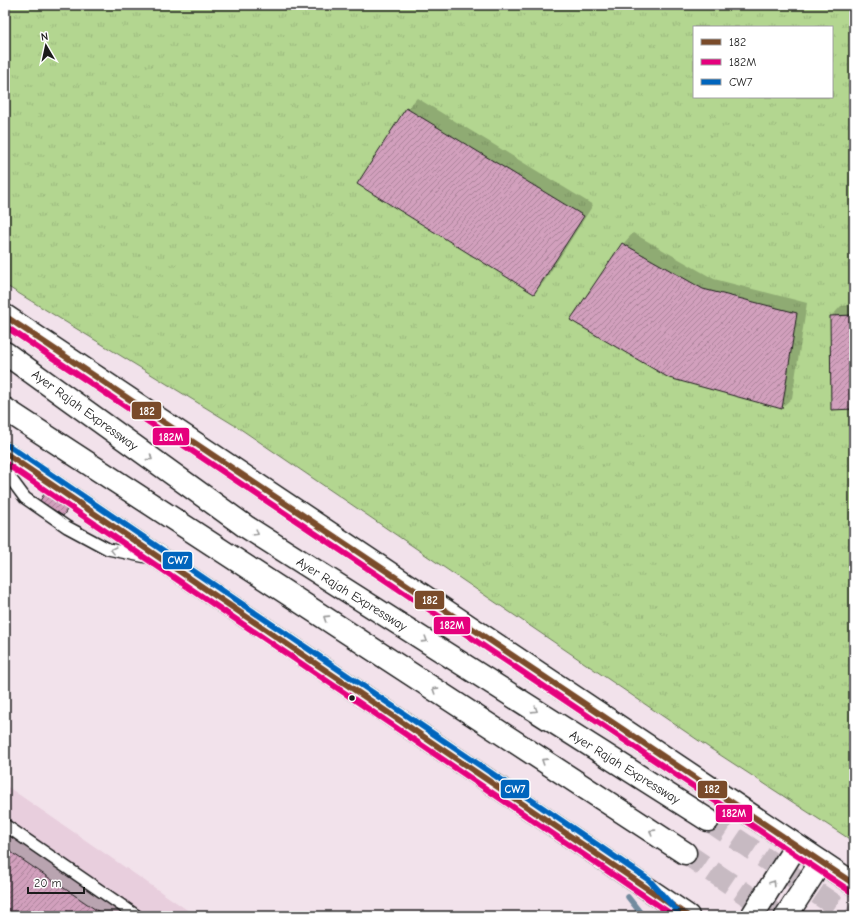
<svg xmlns="http://www.w3.org/2000/svg" width="859" height="921" viewBox="0 0 859 921" font-family="'Comic Neue',sans-serif">
  <style>
    .built { fill: #e8cedd }
    .grass { fill: url(#grass-tufts); stroke: #687956; fill-rule: evenodd }
    .shadow { fill: #0003 }
    .lines { fill: none; stroke-linecap: round; stroke-linejoin: round }
    .stream { stroke: #728b9f; stroke-width: 5.5 }
    .building { fill: url(#building-hatch); stroke: #1c1c1c }
    .highway-tunnel { stroke: #c7bac2; stroke-width: 22; stroke-dasharray: 22 11; stroke-linecap: butt }
    .lane-casing { stroke: #1c1c1c; stroke-width: 14 }
    .primary-casing { stroke: #1c1c1c; stroke-width: 25 }
    .highway-casing { stroke: #1c1c1c; stroke-width: 25 }
    .lane { stroke: #fff; stroke-width: 11 }
    .primary { stroke: #fff; stroke-width: 22 }
    .highway { stroke: #fff; stroke-width: 22 }
    .bus-1-casing { stroke: #fff; stroke-width: 9 }
    .bus-2-casing { stroke: #fff; stroke-width: 9 }
    .bus-3-casing { stroke: #fff; stroke-width: 9 }
    .bus-1 { stroke: #7a4b2a; stroke-width: 6 }
    .bus-2 { stroke: #e5007d; stroke-width: 6 }
    .bus-3 { stroke: #0065bd; stroke-width: 6 }
    .oneway { stroke: #999 }
    .bus-dot { fill: #1c1c1c; stroke: #fff; stroke-width: 1.5 }
    .labels { text-anchor: middle; dominant-baseline: central; stroke-width: 4; stroke-linejoin: round; paint-order: stroke }
    .street-label { font-size: 13px; fill: #1c1c1c; stroke: #fff }
    .line-badge { stroke: #fff; stroke-width: 1.5 }
    .badge-label { font-size: 11px; text-anchor: middle; font-weight: bold; fill: #fff }
  </style>
  <defs>
    <pattern id="grass-tufts" width="24" height="20" patternUnits="userSpaceOnUse"><rect width="24" height="20" fill="#b3d690"/><path d="M3 7l-1-3M5 7V3M7 7l1-3M15 17l-1-3M17 17v-4M19 17l1-3" fill="none" stroke="#99b77c"/></pattern>
    <pattern id="building-hatch" width="6" height="6" patternUnits="userSpaceOnUse"><rect width="6" height="6" fill="#d2a0bd"/><path d="M-1 1l2-2M0 6l6-6M5 7l2-2" fill="none" stroke="#aa8299"/></pattern>
  </defs>
  <rect width="100%" height="100%" fill="#f2e2eb"/>
  <filter id="ink" filterUnits="userSpaceOnUse"><feTurbulence type="fractalNoise" baseFrequency=".025" numOctaves="2"/><feDisplacementMap in="SourceGraphic" scale="8" xChannelSelector="R" yChannelSelector="G"/><feConvolveMatrix kernelMatrix="1 2 1 2 8 2 1 2 1" color-interpolation-filters="sRGB"/></filter>
  <g filter="url(#ink)">
    <path class="built" d="M5 785 196 916H5Z"/>
    <path class="grass" d="M5 5H854V842L711 749 239 428 5 285ZM694 27H832V97H694Z"/>
    <g class="shadow">
      <path d="M417 98 593 205 544 282 534 293 407 109Z"/>
      <path d="M633 233 714 279 807 303 792 398 781 408 623 244Z"/>
      <path d="M854 305V408L831 317 841 306Z"/>
      <path d="M47 493 69 507 65 512 45 495Z"/>
      <path d="M5 830 130 916H5Z"/>
      <path d="M573 910 582 916H568Z"/>
    </g>
    <g class="lines">
      <path class="stream" d="M628 897 643 916"/>
    </g>
    <g class="building">
      <path d="M406 108 584 216 534 294 357 184Z"/>
      <path d="M622 243 703 289 797 313 782 409 669 378 570 320Z"/>
      <path d="M854 315V409L831 410 830 316Z"/>
      <path d="M44 494 67 510 63 516 40 501Z"/>
      <path d="M5 848 105 916H5Z"/>
    </g>
    <g class="lines">
      <g class="highway-tunnel">
        <path d="M708 820 851 916"/>
        <path d="M685 853 778 916"/>
      </g>
      <defs>
        <g id="lane">
          <path d="M5 471 25 498 67 527 108 549 151 558"/>
          <path d="M5 825 137 916"/>
        </g>
        <g id="primary">
          <path d="M5 316 854 884"/>
          <path d="M5 453 688 916"/>
          <path d="M752 916 796 846"/>
          <path d="M786 916 821 862"/>
        </g>
        <g id="highway">
          <path d="M5 353 245 526 708 820"/>
          <path d="M5 409 685 853"/>
        </g>
      </defs>
      <use href="#lane" class="lane-casing"/>
      <use href="#primary" class="primary-casing"/>
      <use href="#highway" class="highway-casing"/>
      <use href="#lane" class="lane"/>
      <use href="#primary" class="primary"/>
      <use href="#highway" class="highway"/>
      <defs>
        <g id="bus-1">
          <path d="M5 316 854 884"/>
          <path d="M5 453 688 916"/>
        </g>
        <g id="bus-2">
          <path d="M5 326 850 891"/>
          <path d="M5 463 674 916"/>
        </g>
        <path id="bus-3" d="M9 446 649 880 677 911"/>
      </defs>
      <use href="#bus-1" class="bus-1-casing"/>
      <use href="#bus-2" class="bus-2-casing"/>
      <use href="#bus-3" class="bus-3-casing"/>
      <use href="#bus-1" class="bus-1"/>
      <use href="#bus-2" class="bus-2"/>
      <use href="#bus-3" class="bus-3"/>
    </g>
    <defs><path id="oneway-chevron" d="M-2-3.5L2.5 0L-2 3.5" fill="none" stroke-width="1.6" stroke-linecap="round" stroke-linejoin="round"/></defs>
    <g class="oneway">
      <use href="#oneway-chevron" transform="translate(150 458) rotate(36)"/>
      <use href="#oneway-chevron" transform="translate(256 533) rotate(32)"/>
      <use href="#oneway-chevron" transform="translate(113 550) rotate(-166)"/>
      <use href="#oneway-chevron" transform="translate(326 618) rotate(-147)"/>
      <use href="#oneway-chevron" transform="translate(425 640) rotate(32)"/>
      <use href="#oneway-chevron" transform="translate(435 690) rotate(-147)"/>
      <use href="#oneway-chevron" transform="translate(535 710) rotate(32)"/>
      <use href="#oneway-chevron" transform="translate(544 761) rotate(-147)"/>
      <use href="#oneway-chevron" transform="translate(652 832) rotate(-147)"/>
      <use href="#oneway-chevron" transform="translate(773 883) rotate(-57)"/>
    </g>
  </g>
  <circle class="bus-dot" cx="352" cy="698" r="3.5"/>
  <g class="labels">
    <g class="street-label">
      <text transform="translate(85 410) rotate(36)">Ayer Rajah Expressway</text>
      <text transform="translate(352 594) rotate(32)">Ayer Rajah Expressway</text>
      <text transform="translate(625 767) rotate(32)">Ayer Rajah Expressway</text>
    </g>
  </g>
  <g class="line-badge">
    <rect x="131" y="401" width="31" height="19" rx="4" fill="#7a4b2a"/>
    <rect x="152" y="427" width="38" height="19" rx="4" fill="#e5007d"/>
    <rect x="162" y="551" width="31" height="19" rx="4" fill="#0065bd"/>
    <rect x="414" y="590" width="31" height="20" rx="4" fill="#7a4b2a"/>
    <rect x="433" y="616" width="38" height="19" rx="4" fill="#e5007d"/>
    <rect x="500" y="779" width="30" height="20" rx="4" fill="#0065bd"/>
    <rect x="697" y="780" width="31" height="19" rx="4" fill="#7a4b2a"/>
    <rect x="715" y="804" width="38" height="19" rx="4" fill="#e5007d"/>
  </g>
  <g class="badge-label">
    <text x="147" y="415">182</text>
    <text x="171" y="441">182M</text>
    <text x="178" y="564">CW7</text>
    <text x="430" y="604">182</text>
    <text x="452" y="629">182M</text>
    <text x="515" y="793">CW7</text>
    <text x="712" y="793">182</text>
    <text x="734" y="817">182M</text>
  </g>
  <rect width="859" height="921" fill="none" stroke="#fff" stroke-width="20"/>
  <rect x="10" y="10" width="839" height="901" fill="none" stroke="#1c1c1c" stroke-width="1.5" filter="url(#ink)"/>
  <rect x="693" y="26" width="140" height="72" fill="#ffffff" stroke="#a4a4a4"/>
  <rect x="701" y="39" width="20" height="6" fill="#7a4b2a" stroke="#a4a4a4"/>
  <text x="729" y="46" font-size="12" fill="#1c1c1c">182</text>
  <rect x="701" y="59" width="20" height="6" fill="#e5007d" stroke="#a4a4a4"/>
  <text x="729" y="66" font-size="12" fill="#1c1c1c">182M</text>
  <rect x="701" y="79" width="20" height="6" fill="#0065bd" stroke="#a4a4a4"/>
  <text x="729" y="86" font-size="12" fill="#1c1c1c">CW7</text>
  <g transform="translate(46 46) rotate(351)" stroke="#ffffff" stroke-width="3" paint-order="stroke">
  <path d="M0-3L7 15L0 10L-7 15Z" fill="#1c1c1c"/>
  <text y="-6" font-size="11" font-weight="bold" text-anchor="middle" fill="#1c1c1c">N</text>
  </g>
  <path d="M28 887v6h56v-6" fill="none" stroke="#1c1c1c" stroke-width="2"/>
  <text x="34" y="887" font-size="12" fill="#1c1c1c" stroke="#ffffff" stroke-width="3" paint-order="stroke">20 m</text>
</svg>
